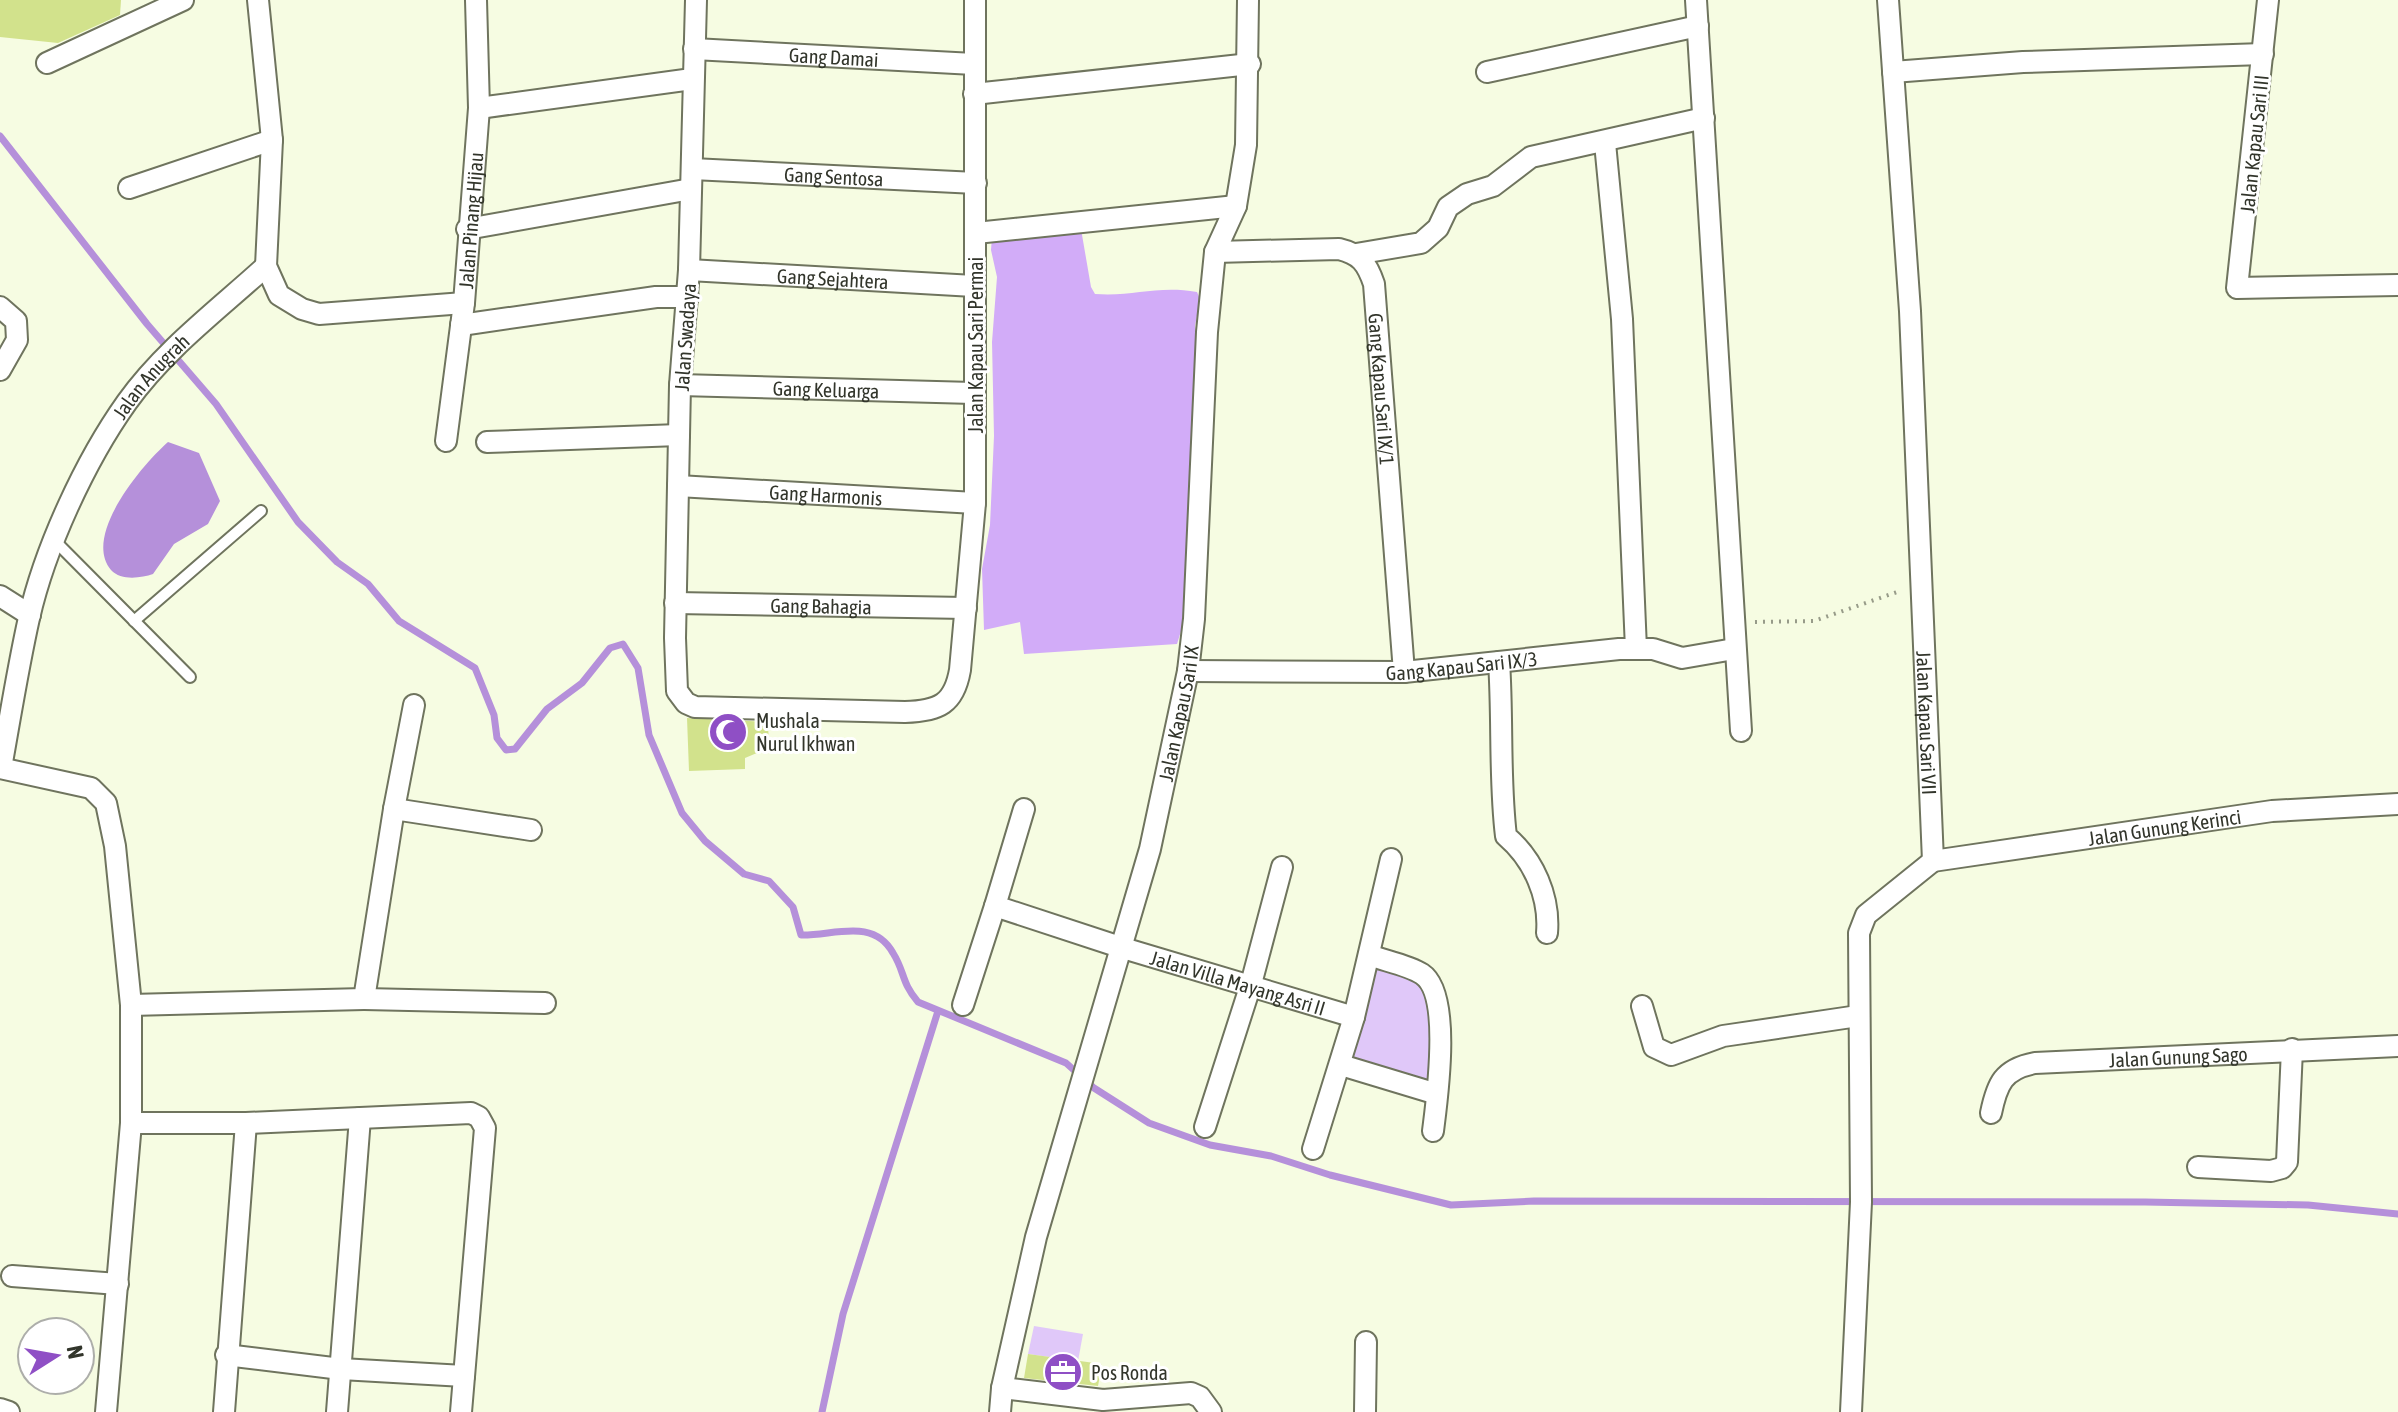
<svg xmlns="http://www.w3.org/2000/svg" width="2398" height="1412" viewBox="0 0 2398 1412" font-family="'Asap Condensed',sans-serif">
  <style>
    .green { fill: #e0c8f9 }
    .forest { fill: #d2acf8 }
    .water { fill: #b590da }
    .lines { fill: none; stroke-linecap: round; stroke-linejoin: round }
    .stream { stroke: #b590da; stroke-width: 7 }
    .building { fill: #d2e28c }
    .lane-casing { stroke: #6f745e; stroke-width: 14 }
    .street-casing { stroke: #6f745e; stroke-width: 24 }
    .path { stroke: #979b89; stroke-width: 4; stroke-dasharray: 2 6; stroke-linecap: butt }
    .lane { stroke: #fff; stroke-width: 10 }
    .street { stroke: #fff; stroke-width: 20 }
    .labels { text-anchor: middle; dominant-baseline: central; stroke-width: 6; stroke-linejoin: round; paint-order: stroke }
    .street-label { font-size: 20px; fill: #32352b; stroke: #fff }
    .poi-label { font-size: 20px; fill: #32352b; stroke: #fff; text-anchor: start }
  </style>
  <rect width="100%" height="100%" fill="#f6fce2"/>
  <g class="green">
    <path d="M1370 961 1421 978 1434 997 1432 1075 1428 1083 1352 1063Z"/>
    <path d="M1034 1326 1083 1334 1078 1361 1028 1354Z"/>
  </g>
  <path class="forest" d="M1081 229 1091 287 1095 294C1133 297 1157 285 1197 292L1200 299 1195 326 1200 363 1185 618 1177 644 1024 654 1020 622 984 630 982 569 990 525 994 436 992 342 997 277 991 250 992 237Z"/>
  <path class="water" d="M168 442 199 453 220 501 208 524 174 544 153 574C141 578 121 581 111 570 82 536 142 465 168 442Z"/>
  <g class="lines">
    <g class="stream">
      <path d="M0 136 147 324 216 404 298 522 337 562 368 584 399 621 475 668 494 715 497 738 506 750 515 749 547 709 582 683 610 648 623 644 638 668 649 735 682 813 705 841 744 874 769 881 793 907 801 935C833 936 873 917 893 953 905 972 901 982 918 1002L1066 1063 1094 1088 1149 1123 1210 1145 1271 1156 1330 1175 1451 1205 1534 1201 2145 1202 2308 1205 2398 1214"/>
      <path d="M822 1412 843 1314 938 1011"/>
    </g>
  </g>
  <g class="building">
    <path d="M0 0H121L120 15 58 43 0 37Z"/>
    <path d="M687 718 768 722 769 748 745 758V769L689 771Z"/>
    <path d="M1028 1354 1102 1364 1098 1386 1024 1378Z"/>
  </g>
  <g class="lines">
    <defs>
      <g id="lane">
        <path d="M55 541 190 677"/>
        <path d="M134 621 261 511"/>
      </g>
      <g id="street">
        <path d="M258 0 272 140 266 266 279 295 302 309 319 314 464 303"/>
        <path d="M696 0 689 270 680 385 675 638 677 691 686 703 695 707 905 712C939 711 954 704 960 670L975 503V0"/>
        <path d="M1696 0 1741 731"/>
        <path id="s1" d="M1888 0 1910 311 1933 861"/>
        <path d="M2268 0 2237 288 2398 285"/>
        <path id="s2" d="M694 49 974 64"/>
        <path d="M47 63 183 0"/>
        <path d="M1487 72 1698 26"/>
        <path d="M1893 72 2023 62 2263 54"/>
        <path d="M974 94 1250 64"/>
        <path d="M479 108 692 79"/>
        <path d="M1605 143 1622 319 1636 649"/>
        <path id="s3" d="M692 169 976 183"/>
        <path d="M129 188 272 140"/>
        <path d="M467 229 691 189"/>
        <path d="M976 233 1236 206"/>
        <path id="s4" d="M1215 252 1339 249C1360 254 1367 263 1374 284L1404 672"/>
        <path d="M1356 254 1421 243 1438 228 1448 207 1467 194 1493 186 1531 157 1704 118"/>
        <path id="s5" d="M689 270 974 286"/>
        <path d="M0 307 16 321 17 340 0 370"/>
        <path d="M461 325 656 297H688"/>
        <path id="s6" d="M680 385 973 393"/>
        <path id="s7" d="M446 441 464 303 479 108 476 0"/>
        <path d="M487 442 679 435"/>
        <path id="s8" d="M678 486 975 503"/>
        <path d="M0 596 30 615"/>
        <path id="s9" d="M675 603 966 608"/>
        <path d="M1499 662C1503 720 1499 779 1506 836 1534 860 1550 897 1547 933"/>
        <path id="s10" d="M1188 671 1404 672 1619 649H1653L1682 658 1734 649"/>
        <path d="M0 768 91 788 106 803 115 846 131 1005V1123L106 1412"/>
        <path id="s11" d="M1 768C10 718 18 667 29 618 45 548 85 461 127 402 164 350 219 309 266 266"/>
        <path d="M394 809 531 830"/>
        <path id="s12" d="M1024 809 995 906 1123 948 1354 1017"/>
        <path id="s13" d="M1933 861 2272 811 2398 804"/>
        <path d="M1369 955C1385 961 1408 965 1422 974 1452 994 1437 1099 1433 1131"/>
        <path d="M364 999 545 1003"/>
        <path d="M131 1005 364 999 394 809 414 705"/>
        <path d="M963 1005 995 906"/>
        <path d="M1642 1006 1654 1047 1671 1055 1723 1036 1858 1016"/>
        <path d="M1341 1065 1437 1094"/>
        <path id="s14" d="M1991 1113C1997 1084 2003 1069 2035 1063L2398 1046"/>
        <path d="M131 1123H246L471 1113 479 1117 485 1128 461 1412"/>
        <path d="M1205 1127 1251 984 1282 867"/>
        <path d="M1313 1149 1354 1017 1391 859"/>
        <path d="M2198 1167 2271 1171 2282 1168 2287 1162 2292 1049"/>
        <path d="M12 1276 118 1284"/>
        <path d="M226 1355 341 1369 464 1376"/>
        <path d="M1002 1388 1103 1400 1191 1393 1200 1397 1211 1412"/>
        <path d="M0 1409 9 1412"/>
        <path d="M224 1412 246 1123"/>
        <path d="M337 1412 360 1118"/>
        <path id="s15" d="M1000 1412 1002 1388 1036 1237 1150 849 1188 671 1194 619 1207 332 1215 252 1236 206 1246 145 1248 0"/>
        <path d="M1365 1412 1366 1342"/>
        <path d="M1851 1412 1861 1202 1859 933 1866 915 1933 861"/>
      </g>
    </defs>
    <use href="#lane" class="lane-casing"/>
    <use href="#street" class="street-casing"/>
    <path class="path" d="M1755 622 1814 621 1900 591"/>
    <use href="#lane" class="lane"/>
    <use href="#street" class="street"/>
  </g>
  <defs>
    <symbol id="mosque-disc" viewBox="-11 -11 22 22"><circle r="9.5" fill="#8f4fc5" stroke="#fff"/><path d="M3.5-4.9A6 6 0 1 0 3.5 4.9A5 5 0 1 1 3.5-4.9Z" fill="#fff"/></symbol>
    <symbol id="office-disc" viewBox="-11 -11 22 22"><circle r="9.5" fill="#8f4fc5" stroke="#fff"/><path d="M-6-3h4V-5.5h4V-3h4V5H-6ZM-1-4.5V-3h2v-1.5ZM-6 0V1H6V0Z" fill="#fff"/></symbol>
  </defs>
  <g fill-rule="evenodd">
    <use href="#mosque-disc" x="706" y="710" width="44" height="44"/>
    <use href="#office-disc" x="1041" y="1350" width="44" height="44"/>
  </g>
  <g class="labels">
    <g class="street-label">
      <text stroke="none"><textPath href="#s2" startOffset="140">Gang Damai</textPath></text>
      <text transform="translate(2254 144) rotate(-84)">Jalan Kapau Sari III</text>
      <text stroke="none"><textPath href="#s3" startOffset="142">Gang Sentosa</textPath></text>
      <text stroke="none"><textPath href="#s7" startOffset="222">Jalan Pinang Hijau</textPath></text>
      <text stroke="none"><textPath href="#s5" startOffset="144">Gang Sejahtera</textPath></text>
      <text transform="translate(685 337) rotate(-86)">Jalan Swadaya</text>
      <text transform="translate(975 345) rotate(-90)">Jalan Kapau Sari Permai</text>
      <text stroke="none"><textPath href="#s11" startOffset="426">Jalan Anugrah</textPath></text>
      <text stroke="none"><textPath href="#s6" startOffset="146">Gang Keluarga</textPath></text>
      <text stroke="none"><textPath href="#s4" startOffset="282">Gang Kapau Sari IX/1</textPath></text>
      <text stroke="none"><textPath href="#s8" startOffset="148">Gang Harmonis</textPath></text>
      <text stroke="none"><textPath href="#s9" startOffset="146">Gang Bahagia</textPath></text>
      <text stroke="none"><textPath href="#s10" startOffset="274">Gang Kapau Sari IX/3</textPath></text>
      <text stroke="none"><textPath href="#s15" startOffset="722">Jalan Kapau Sari IX</textPath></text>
      <text stroke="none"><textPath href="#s1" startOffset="724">Jalan Kapau Sari VII</textPath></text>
      <text stroke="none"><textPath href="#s13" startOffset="234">Jalan Gunung Kerinci</textPath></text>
      <text stroke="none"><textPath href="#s12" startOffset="356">Jalan Villa Mayang Asri II</textPath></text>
      <text stroke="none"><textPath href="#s14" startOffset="216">Jalan Gunung Sago</textPath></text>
    </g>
    <g class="poi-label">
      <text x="756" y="720">Mushala<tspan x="756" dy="23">Nurul Ikhwan</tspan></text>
      <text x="1091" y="1372">Pos Ronda</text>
    </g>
  </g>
  <g transform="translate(56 1356) rotate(79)"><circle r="38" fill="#ffffff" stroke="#adaeaa" stroke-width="2"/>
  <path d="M0-6L14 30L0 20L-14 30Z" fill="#8f4fc5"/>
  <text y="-12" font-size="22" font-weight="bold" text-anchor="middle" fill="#32352b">N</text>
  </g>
</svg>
